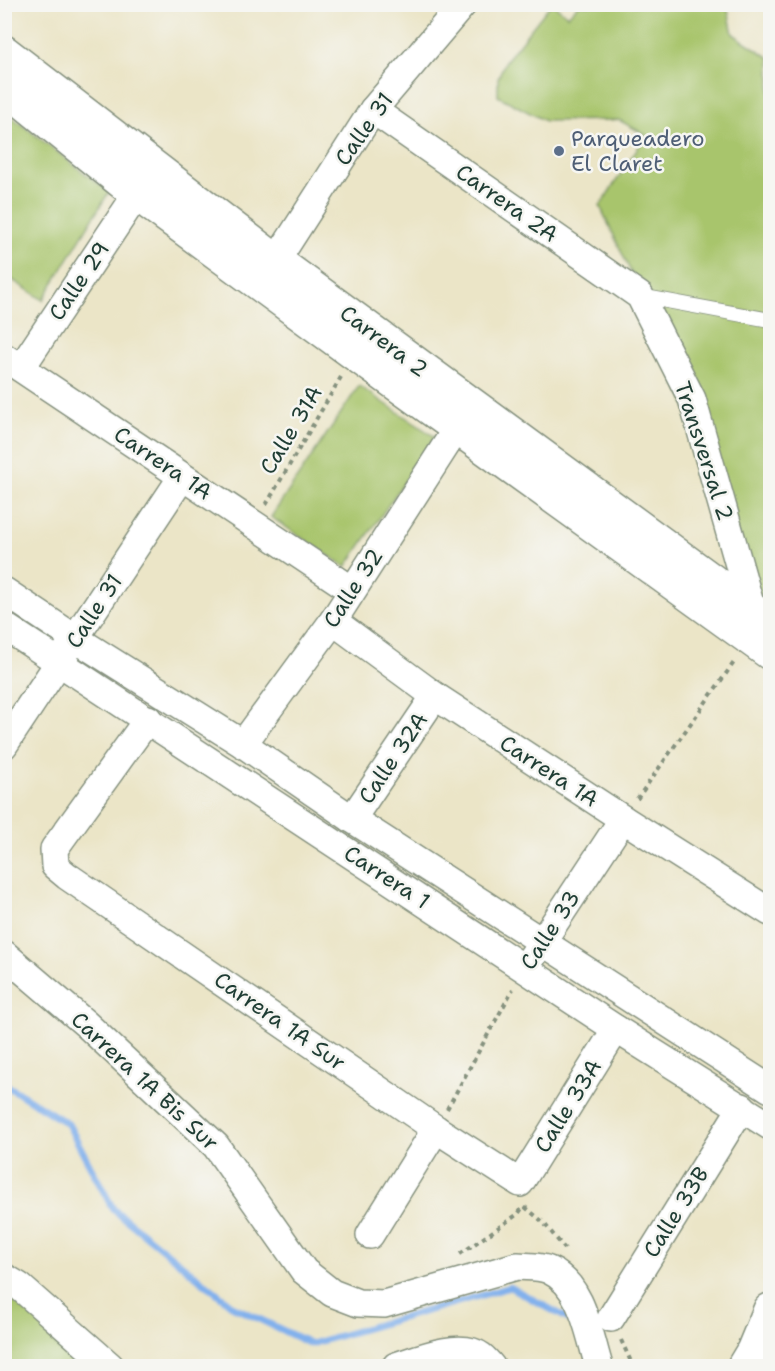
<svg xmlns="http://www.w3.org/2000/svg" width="775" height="1371" viewBox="0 0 775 1371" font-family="'Shantell Sans',sans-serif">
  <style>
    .green { fill: #a8c56c; stroke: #648150; stroke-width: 1.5 }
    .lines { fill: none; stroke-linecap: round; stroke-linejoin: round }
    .stream { stroke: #82b1ec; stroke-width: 7 }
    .lane-casing { stroke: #85917e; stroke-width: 16 }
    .street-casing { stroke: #85917e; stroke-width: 30 }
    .secondary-casing { stroke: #85917e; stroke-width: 36 }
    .path { stroke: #85917e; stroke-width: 4; stroke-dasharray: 4.5 4.5; stroke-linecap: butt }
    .lane { stroke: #fff; stroke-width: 14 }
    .street { stroke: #fff; stroke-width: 27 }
    .secondary { stroke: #fff; stroke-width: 33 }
    .service-dot { fill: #5c6f8a; stroke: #f6f6f2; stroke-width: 2 }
    .labels { text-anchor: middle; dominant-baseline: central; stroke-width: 5; stroke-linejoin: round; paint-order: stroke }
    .street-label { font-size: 22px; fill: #1f3d34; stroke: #f6f6f2 }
    .service-label { font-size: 22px; fill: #4e5e75; stroke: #f6f6f2; text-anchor: start }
  </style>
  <rect width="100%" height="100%" fill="#f6f6f2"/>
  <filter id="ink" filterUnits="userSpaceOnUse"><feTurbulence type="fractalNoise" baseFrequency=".0167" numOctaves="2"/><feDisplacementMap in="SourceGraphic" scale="12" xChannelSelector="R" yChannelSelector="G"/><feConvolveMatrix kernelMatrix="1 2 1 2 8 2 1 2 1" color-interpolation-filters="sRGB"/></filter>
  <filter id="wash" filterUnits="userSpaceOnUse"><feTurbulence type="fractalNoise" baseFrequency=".008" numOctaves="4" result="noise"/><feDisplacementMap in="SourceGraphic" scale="24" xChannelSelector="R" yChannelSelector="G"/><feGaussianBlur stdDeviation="1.35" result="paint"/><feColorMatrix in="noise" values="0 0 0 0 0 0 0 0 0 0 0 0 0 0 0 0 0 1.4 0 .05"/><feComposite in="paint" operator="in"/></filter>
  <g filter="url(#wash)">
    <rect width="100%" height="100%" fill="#ebe5c7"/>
    <g class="green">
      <path d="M550 5H554L568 16 578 5H727L733 34 770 58V173L766 179 770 183V603L761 596 648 309 600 206 646 135 619 120 545 121 498 96V78L505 62Z"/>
      <path d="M4 111 109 192 43 300 5 275Z"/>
      <path d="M359 386 435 437 346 567 271 517Z"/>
      <path d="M5 1290 94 1366H5Z"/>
    </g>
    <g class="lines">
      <path class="stream" d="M4 1084 68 1124 113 1209 234 1307 311 1344 510 1287 574 1322 575 1327"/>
    </g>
  </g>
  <g filter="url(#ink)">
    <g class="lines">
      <defs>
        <path id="lane" d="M640 296 770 320"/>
        <g id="street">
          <path d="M373 110 640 296 692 399 752 611"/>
          <path d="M276 261 373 110 463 4"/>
          <path d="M4 357 352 590"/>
          <path d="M21 368 137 194"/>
          <path d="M4 591 76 639 243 744 352 819 770 1089"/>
          <path d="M333 621 435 696 623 819 770 912"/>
          <path d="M4 626 616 1029 770 1126"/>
          <path d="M148 719 54 849 55 866 67 876 436 1129 520 1183 616 1029"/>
          <path d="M243 744 333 621 457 428"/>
          <path d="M4 745 182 477"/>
          <path d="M352 819 435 696"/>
          <path d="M4 954 86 1024 216 1146 304 1271 332 1293 358 1303 384 1304 517 1266C527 1267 540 1266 549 1270 583 1285 589 1335 599 1366"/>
          <path d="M532 957 623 819"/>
          <path d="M370 1235 436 1129"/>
          <path d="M4 1277 19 1286 110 1366"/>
          <path d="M611 1318 742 1107"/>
          <path d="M396 1366C417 1359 461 1341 481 1356 484 1358 488 1363 491 1366"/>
        </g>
        <g id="secondary">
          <path d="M4 52 276 261 770 623"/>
          <path d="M4 86 137 194 355 354 770 653"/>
          <path d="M744 1366 753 1351 770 1310"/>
        </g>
      </defs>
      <use href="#lane" class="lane-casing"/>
      <use href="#street" class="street-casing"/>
      <use href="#secondary" class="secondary-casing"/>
      <g class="path">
        <path d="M266 505 341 377"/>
        <path d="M637 799 735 661"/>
        <path d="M447 1109 513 989"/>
        <path d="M525 1207 543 1222 565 1249"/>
        <path d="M460 1254 518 1214 523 1207"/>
        <path d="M621 1340 633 1366"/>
      </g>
      <use href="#lane" class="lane"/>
      <use href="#street" class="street"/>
      <use href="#secondary" class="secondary"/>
    </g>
  </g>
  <circle class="service-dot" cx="559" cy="151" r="6"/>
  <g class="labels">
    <g class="street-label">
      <text transform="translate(364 129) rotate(-55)">Calle 31</text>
      <text transform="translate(507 203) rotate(35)">Carrera 2A</text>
      <text transform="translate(79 281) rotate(-56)">Calle 29</text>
      <text transform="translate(384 341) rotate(37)">Carrera 2</text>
      <text transform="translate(291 430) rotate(-59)">Calle 31A</text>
      <text transform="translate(704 451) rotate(72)">Transversal 2</text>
      <text transform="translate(163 463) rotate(34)">Carrera 1A</text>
      <text transform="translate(353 588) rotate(-57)">Calle 32</text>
      <text transform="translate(94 611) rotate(-57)">Calle 31</text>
      <text transform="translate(393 758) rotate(-56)">Calle 32A</text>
      <text transform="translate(549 771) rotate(33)">Carrera 1A</text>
      <text transform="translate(387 877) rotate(33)">Carrera 1</text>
      <text transform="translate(550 930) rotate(-57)">Calle 33</text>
      <text transform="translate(280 1021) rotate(35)">Carrera 1A Sur</text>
      <text transform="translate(145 1081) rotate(43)">Carrera 1A Bis Sur</text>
      <text transform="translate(568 1106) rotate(-58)">Calle 33A</text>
      <text transform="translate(676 1212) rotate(-58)">Calle 33B</text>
    </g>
    <g class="service-label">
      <text x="571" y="138">Parqueadero<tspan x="571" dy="25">El Claret</tspan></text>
    </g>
  </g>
  <rect width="775" height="1371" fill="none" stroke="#f6f6f2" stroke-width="24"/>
</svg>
